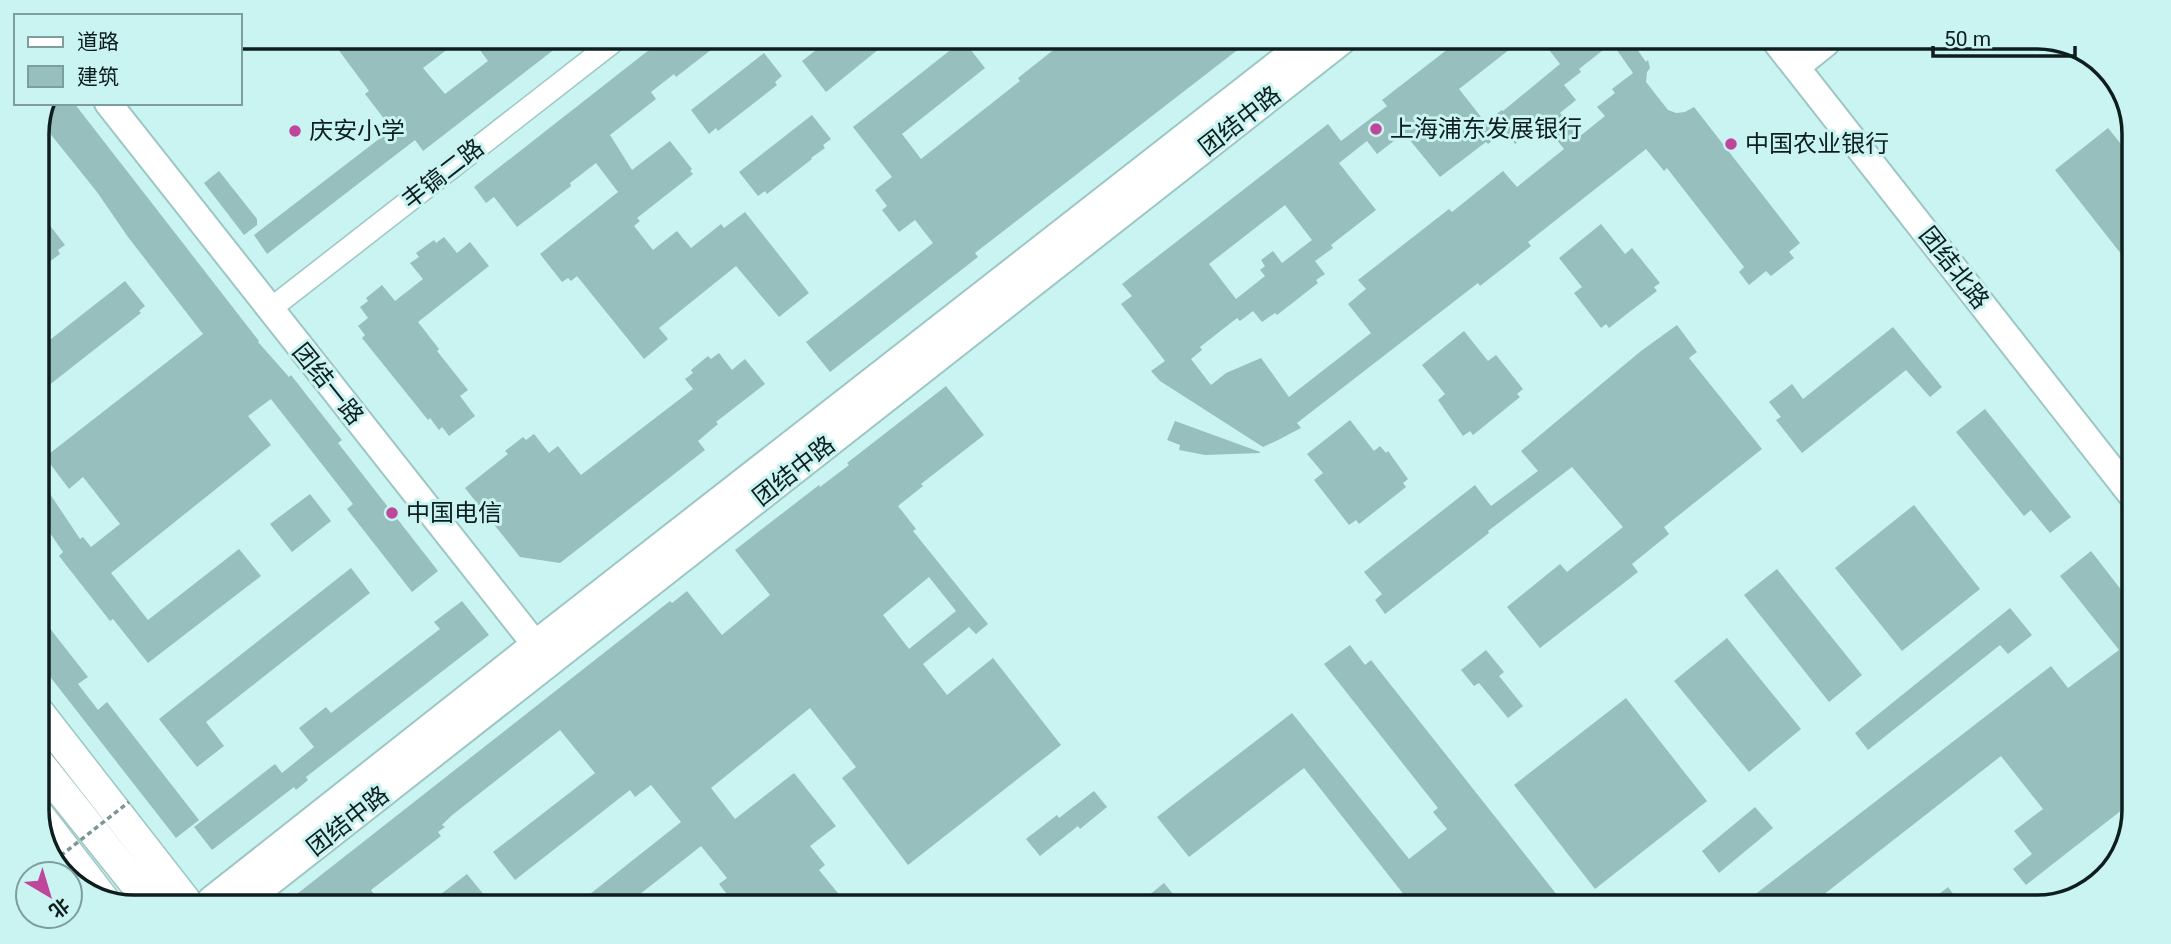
<svg xmlns="http://www.w3.org/2000/svg" width="2171" height="944" viewBox="0 0 2171 944" font-family="Roboto,'Noto Sans SC',sans-serif">
  <style>
    .building { fill: #96bfbd; fill-rule: evenodd }
    .lines { fill: none; stroke-linecap: round; stroke-linejoin: round }
    .minor-casing { stroke: #9dc6c4; stroke-width: 24 }
    .tertiary-casing { stroke: #9dc6c4; stroke-width: 30 }
    .secondary-casing { stroke: #9dc6c4; stroke-width: 33 }
    .trunk-casing { stroke: #9dc6c4; stroke-width: 38 }
    .minor { stroke: #fff; stroke-width: 21 }
    .tertiary { stroke: #fff; stroke-width: 26 }
    .secondary { stroke: #fff; stroke-width: 30 }
    .trunk { stroke: #fff; stroke-width: 35 }
    .path-bridge { stroke: #789796; stroke-width: 3.5; stroke-dasharray: 5 3.5; stroke-linecap: butt }
    .poi-dot { fill: #bf479b; stroke: #c9f4f2; stroke-width: 2.5 }
    .labels { text-anchor: middle; dominant-baseline: central; stroke-width: 6; stroke-linejoin: round; paint-order: stroke }
    .street-label { font-size: 24px; fill: #0e1e1e; stroke: #c9f4f2 }
    .poi-label { font-size: 24px; fill: #0e1e1e; stroke: #c9f4f2; text-anchor: start }
    .rim { fill: none; stroke: #0e1e1e; stroke-width: 3.5 }
  </style>
  <rect width="100%" height="100%" fill="#c9f4f2"/>
  <g class="building">
    <path d="M329 37 462 38 423 68 445 94 488 61 471 38H569L423 151 415 140 267 254 254 235 392 129 365 94 369 91Z"/>
    <path d="M663 39H725L676 77 674 74 651 92 656 99 610 135 632 170 670 141 692 169 690 171 693 174 637 218 640 221 634 226 653 250 677 231 691 248 721 224 724 228 745 212 809 293 779 317 736 266 659 328 668 339 644 359 577 276 571 281 568 278 562 282 540 254 618 192 596 163 570 183 571 186 517 227 494 197 486 203 474 187Z"/>
    <path d="M830 39 890 40 826 92 802 61Z"/>
    <path d="M963 40 985 68 902 134 921 159 1020 81 1018 78 1066 40 1249 41 975 253 978 257 830 372 806 342 933 243 915 220 899 232 882 210 887 206 875 190 892 177 853 127Z"/>
    <path d="M1457 42H1519L1459 89 1485 122 1502 110 1503 111 1560 64 1543 42H1632L1646 62 1648 60 1650 68 1647 72 1646 82 1668 110 1676 113 1685 112 1694 107 1800 243 1789 252 1794 258 1771 276 1766 271 1749 285 1739 272 1744 267 1667 168 1664 171 1646 149 1528 242 1531 246 1480 286 1478 283 1297 423 1301 428 1278 440 1263 447 1160 381 1151 371 1165 361 1121 304 1132 296 1122 284 1328 124 1341 141 1387 106 1382 100ZM1612 43 1633 73 1612 89 1615 93 1597 107 1605 116 1579 137 1560 113 1576 100 1564 85 1581 72 1579 69ZM1545 125 1564 149 1517 187 1503 171 1452 212 1449 209 1358 280 1366 289 1348 304 1371 333 1289 397 1261 358 1226 373 1211 385 1191 359 1202 350 1200 347 1237 318 1240 321 1253 311 1262 322 1275 313 1277 315 1318 283 1316 280 1325 274 1315 261 1333 248 1331 245 1376 210 1339 163 1367 141 1377 154 1404 133 1440 177 1486 142 1488 144 1505 131 1515 144 1524 137 1526 140ZM1285 205 1312 240 1282 263 1273 251 1261 260 1265 266 1260 270 1265 276 1236 299 1209 264Z"/>
    <path d="M764 53 782 76 775 82 777 85 718 131 716 128 709 134 691 110Z"/>
    <path d="M48 103H74L259 341 258 342 289 377 291 375 305 393 342 440 338 443 438 571 412 592 347 509 353 504 271 399 248 416 271 445 111 573 148 620 239 549 261 576 148 663 113 619 110 621 59 556 63 552 37 514V503L50 494 80 539 83 537 91 547 120 524 83 477 69 489 45 457 203 334 128 237 97 192 40 121Z"/>
    <path d="M812 115 831 139 823 145 825 148 811 158 812 159 767 194 765 191 758 196 739 172Z"/>
    <path d="M2108 128 2134 160 2133 269 2055 170Z"/>
    <path d="M219 171 257 219V225L244 235 204 183Z"/>
    <path d="M37 209 65 245 58 250 60 254 45 265 43 263 37 268Z"/>
    <path d="M1601 224 1625 254 1632 248 1660 283 1654 287 1657 291 1628 313 1609 328 1606 324 1601 328 1574 293 1582 287 1559 258Z"/>
    <path d="M444 237 457 253 470 242 489 266 418 322 439 349 437 351 468 390 460 396 475 416 449 436 442 427 439 430 430 418 428 420 362 338 365 335 358 326 368 318 360 307 368 301 366 298 382 285 395 301 423 279 410 263 419 257 416 253 434 240 436 243Z"/>
    <path d="M125 281 145 306 139 311 141 313 48 386 46 383 37 390V350Z"/>
    <path d="M1677 325 1697 352 1689 358 1762 449 1664 527 1669 534 1632 564 1638 572 1540 648 1507 607 1560 564 1567 572 1623 527 1572 467 1488 531 1489 533 1385 614 1375 600 1382 594 1364 572 1475 485 1491 506 1538 471 1521 451 1641 351Z"/>
    <path d="M1893 327 1942 387 1930 397 1906 370 1802 453 1776 420 1781 417 1769 402 1792 384 1803 399Z"/>
    <path d="M1464 331 1488 361 1496 355 1523 389 1517 394 1520 397 1473 435 1470 431 1463 436 1438 400 1445 394 1422 365Z"/>
    <path d="M719 353 732 370 745 359 765 384 716 422 718 424 698 441 705 450 560 563 520 557 465 488 508 454 505 451 523 437 526 440 534 434 549 453 558 446 581 475 693 389 685 379 693 373 691 370 708 356 711 359Z"/>
    <path d="M946 386 984 435 921 484 923 486 898 506 916 529 913 531 988 624 976 634 969 627 923 664 947 695 993 658 1061 745 908 865 842 778 856 767 810 708 711 788 735 819 794 773 836 826 810 846 825 865 819 870 846 903 733 902 719 884 727 878 701 846 630 902H580L681 822 651 785 635 797 630 790 515 880 493 852 595 773 560 730 451 816 442 825 445 827 438 832 441 836 371 890 379 901H288L670 601 672 603 687 591 722 635 770 595 735 550 819 485 820 487 849 465 847 463ZM929 577 956 611 909 649 883 615Z"/>
    <path d="M1985 409 2071 517 2050 533 2031 510 2024 516 1956 432Z"/>
    <path d="M1350 420 1374 451 1380 446 1386 453 1388 451 1408 479 1403 483 1406 487 1359 524 1356 520 1349 525 1314 480 1323 473 1307 454Z"/>
    <path d="M1175 421 1260 452V453L1205 455 1179 450 1180 445 1167 440Z"/>
    <path d="M310 494 331 521 292 552 270 524Z"/>
    <path d="M1914 505 1980 589 1902 651 1835 568Z"/>
    <path d="M2091 551 2129 600 2127 806 2026 885 2013 869 2032 854 2014 831 2043 809 2001 756 1809 906H1740L2051 666 2068 688 2119 650 2060 576Z"/>
    <path d="M351 568 370 593 206 722 224 746 197 767 159 719Z"/>
    <path d="M1777 569 1862 675 1829 702 1744 595Z"/>
    <path d="M462 601 489 635 306 777 308 780 296 790 294 787 212 850 194 827 275 764 282 773 314 747 299 728 326 707 331 713 440 629 434 622Z"/>
    <path d="M2010 608 2032 635 2008 654 2000 645 1868 750 1855 733Z"/>
    <path d="M37 612 88 677 78 684 98 710 107 702 199 820 176 838 37 660Z"/>
    <path d="M1727 638 1801 729 1749 772 1674 681Z"/>
    <path d="M1350 645 1365 665 1371 660 1565 905H1412L1304 768 1189 857 1157 817 1292 713 1409 859 1447 829 1433 812 1438 808 1324 664Z"/>
    <path d="M1486 650 1504 672 1499 676 1523 706 1508 718 1479 683 1474 686 1461 670Z"/>
    <path d="M1626 698 1707 801 1595 889 1514 785Z"/>
    <path d="M1094 791 1107 807 1080 829 1078 826 1040 856 1026 839 1057 815 1059 818Z"/>
    <path d="M1755 807 1773 828 1719 873 1702 851Z"/>
    <path d="M467 874 489 901H432Z"/>
    <path d="M1164 883 1181 904H1138Z"/>
    <path d="M1948 887 1963 907H1923Z"/>
  </g>
  <g class="lines">
    <defs>
      <path id="minor" d="M269 310 617 39"/>
      <g id="tertiary">
        <path d="M1777 43 2130 493"/>
        <path d="M1796 67 1826 43"/>
        <path d="M108 103 546 658"/>
        <path d="M211 900 535 644 1307 41"/>
        <path d="M246 901 1342 41"/>
      </g>
      <g id="secondary">
        <path d="M37 710 185 900"/>
        <path d="M37 761 148 900"/>
      </g>
      <path id="trunk" d="M37 817 101 900"/>
    </defs>
    <use href="#minor" class="minor-casing"/>
    <use href="#tertiary" class="tertiary-casing"/>
    <use href="#secondary" class="secondary-casing"/>
    <use href="#trunk" class="trunk-casing"/>
    <use href="#minor" class="minor"/>
    <use href="#tertiary" class="tertiary"/>
    <use href="#secondary" class="secondary"/>
    <use href="#trunk" class="trunk"/>
    <path class="path-bridge" d="M54 861 129 802"/>
  </g>
  <g class="poi-dot">
    <circle cx="1376" cy="129" r="7"/>
    <circle cx="295" cy="131" r="7"/>
    <circle cx="1731" cy="144" r="7"/>
    <circle cx="392" cy="513" r="7"/>
  </g>
  <g class="labels">
    <g class="street-label">
      <text transform="translate(1240 121) rotate(-38)">团结中路</text>
      <text transform="translate(443 174) rotate(-38)">丰镐二路</text>
      <text transform="translate(1954 268) rotate(52)">团结北路</text>
      <text transform="translate(328 384) rotate(51)">团结一路</text>
      <text transform="translate(794 471) rotate(-38)">团结中路</text>
      <text transform="translate(348 821) rotate(-38)">团结中路</text>
    </g>
    <g class="poi-label">
      <text x="1390" y="129">上海浦东发展银行</text>
      <text x="309" y="131">庆安小学</text>
      <text x="1745" y="144">中国农业银行</text>
      <text x="406" y="513">中国电信</text>
    </g>
  </g>
  <path d="M0 0H2171V944H0ZM134 49H2037A85 85 0 0 1 2122 134V810A85 85 0 0 1 2037 895H134A85 85 0 0 1 49 810V134A85 85 0 0 1 134 49Z" fill="#c9f4f2" fill-rule="evenodd"/>
  <path class="rim" d="M134 49H2037A85 85 0 0 1 2122 134V810A85 85 0 0 1 2037 895H134A85 85 0 0 1 49 810V134A85 85 0 0 1 134 49Z"/>
  <rect x="14" y="14" width="228" height="91" fill="#c9f4f2" stroke="#7e9e9d" stroke-width="2"/>
  <rect x="28" y="37" width="35" height="10" fill="#ffffff" stroke="#7e9e9d" stroke-width="2"/>
  <text x="77" y="49" font-size="21" fill="#0e1e1e">道路</text>
  <rect x="28" y="66" width="35" height="21" fill="#96bfbd" stroke="#7e9e9d" stroke-width="2"/>
  <text x="77" y="84" font-size="21" fill="#0e1e1e">建筑</text>
  <g transform="translate(49 895) rotate(142)"><circle r="33" fill="#c9f4f2" stroke="#7e9e9d" stroke-width="2"/>
  <path d="M0-5L12 26L0 18L-12 26Z" fill="#bf479b"/>
  <text y="-10" font-size="19" font-weight="bold" text-anchor="middle" fill="#0e1e1e">北</text>
  </g>
  <path d="M1933 46v10h142v-10" fill="none" stroke="#0e1e1e" stroke-width="3.5"/>
  <text x="1944" y="46" font-size="21" fill="#0e1e1e" stroke="#c9f4f2" stroke-width="5" paint-order="stroke">50 m</text>
</svg>
